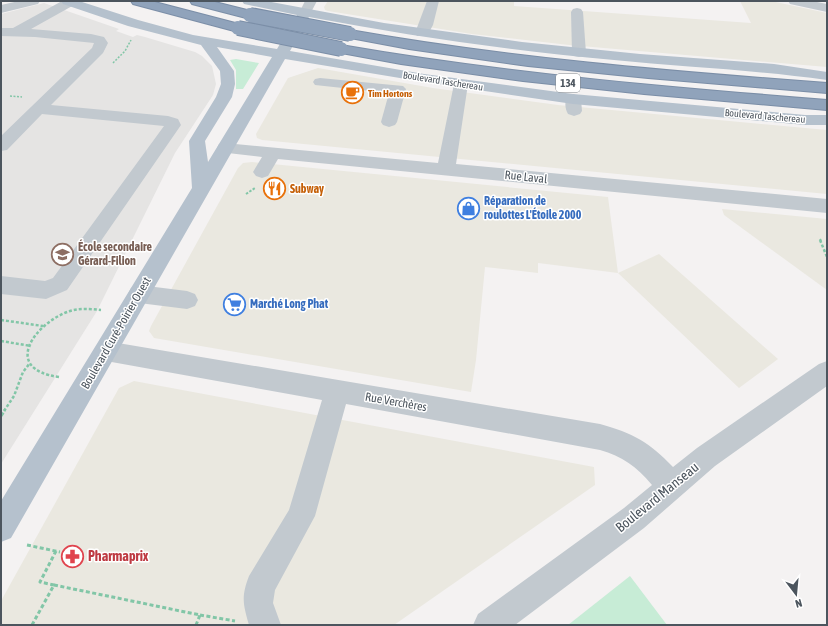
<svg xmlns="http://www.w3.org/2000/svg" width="828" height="626" viewBox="0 0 828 626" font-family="'Asap Condensed',sans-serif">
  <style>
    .commercial { fill: #eae8e0 }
    .education { fill: #e5e4e3 }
    .green { fill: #c7ecd6 }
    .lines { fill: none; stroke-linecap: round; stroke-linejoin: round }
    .highway-casing { stroke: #7b8ea7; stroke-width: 2 }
    .path-far3 { stroke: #82c6a7; stroke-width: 1.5; stroke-dasharray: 2 1.5; stroke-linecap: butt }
    .path-far2 { stroke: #82c6a7; stroke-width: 2; stroke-dasharray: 2.5 1.5; stroke-linecap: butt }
    .path-far1 { stroke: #82c6a7; stroke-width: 2.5; stroke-dasharray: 3 2; stroke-linecap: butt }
    .path { stroke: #82c6a7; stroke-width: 3; stroke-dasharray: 4 2.5; stroke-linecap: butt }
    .minor { fill: #c2c9cf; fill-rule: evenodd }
    .major { fill: #b5c1cd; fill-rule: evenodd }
    .highway { fill: #90a3bb; fill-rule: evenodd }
    .highway-bridge-casing { stroke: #7b8ea7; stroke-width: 16; stroke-linecap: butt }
    .highway-bridge { stroke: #90a3bb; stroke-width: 14 }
    .labels { text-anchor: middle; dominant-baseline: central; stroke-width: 3; stroke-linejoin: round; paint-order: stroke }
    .far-street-label { font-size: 10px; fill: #4c555e; stroke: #fff }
    .far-food-label { font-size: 10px; font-weight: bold; fill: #c56008; stroke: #fff; text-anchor: start }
    .shield { fill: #fff; stroke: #82888e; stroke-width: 1 }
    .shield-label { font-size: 11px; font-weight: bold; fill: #4c555e }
    .street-label { font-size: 12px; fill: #4c555e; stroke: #fff }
    .food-label { font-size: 12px; font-weight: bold; fill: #c56008; stroke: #fff; text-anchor: start }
    .shop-label { font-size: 12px; font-weight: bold; fill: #366cbe; stroke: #fff; text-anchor: start }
    .education-label { font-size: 12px; font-weight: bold; fill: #785e54; stroke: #fff; text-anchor: start }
    .near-street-label { font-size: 14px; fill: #4c555e; stroke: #fff }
    .near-health-label { font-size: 14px; font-weight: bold; fill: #be3a42; stroke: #fff; text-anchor: start }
  </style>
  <rect width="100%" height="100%" fill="#f4f2f2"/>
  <g class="commercial">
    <path d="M328 1H514V6L751 23 740 1H771L827 13V67L569 45 472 34 328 11 325 10 324 7Z"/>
    <path d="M318 68 433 88 558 105 827 130V194L262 140 257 138 256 134 288 78Z"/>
    <path d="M252 162 608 197 618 273 659 254 778 359 739 388 618 273 538 263V273L485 267 476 360 471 392 154 338 149 331 151 326 238 168 243 163Z"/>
    <path d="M722 209 827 219V290L724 215Z"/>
    <path d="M134 381 594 467 595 485 394 625H1V601L119 388Z"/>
  </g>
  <path class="education" d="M44 3 119 29 116 31 133 37 137 35 145 37 195 52 202 56 212 66 216 84 213 95 175 153 97 311 1 464V14Z"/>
  <g class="green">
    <path d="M236 59 259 63 243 89H236V70L230 60Z"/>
    <path d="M630 576 667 625H568Z"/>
  </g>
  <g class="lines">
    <defs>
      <g id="highway">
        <path d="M131 1H151L243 25 245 28 243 31 238 32 133 4Z"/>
        <path d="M190 1H211L255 12 256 15 255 18 250 19 192 4Z"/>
        <path d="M350 30C508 58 667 71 827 83V93L648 78 528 66 409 49 345 37 343 34 345 31Z"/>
        <path d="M341 45C502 73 664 87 827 100V110L644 94 523 81 401 64 336 52 334 49 336 46Z"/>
      </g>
    </defs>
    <use href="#highway" class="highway-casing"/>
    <g class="path-far3">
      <path d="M113 63 125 51 131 40"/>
      <path d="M10 96 22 97"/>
    </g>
    <g class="path-far2">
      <path d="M246 194 255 188"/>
      <path d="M820 239 821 241"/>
    </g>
    <g class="path-far1">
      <path d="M820 240 827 257"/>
      <path d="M1 320 43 326"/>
      <path d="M1 341 31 346"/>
      <path d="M59 377C0 369 36 322 70 311 80 308 91 309 101 310"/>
      <path d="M4 411 14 396 23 372 30 363"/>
    </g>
    <g class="path">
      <path d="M1 416 5 410"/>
      <path d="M27 545 60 552"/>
      <path d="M54 585 200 615 196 625"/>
      <path d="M200 615 235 621"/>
      <path d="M32 625 54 585 40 582 56 551"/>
    </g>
    <g class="minor">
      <path d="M19 1H40L38 4 1 13V5Z"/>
      <path d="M62 1 76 2 74 5 31 29 91 34 104 37 108 43 103 53 51 105 168 116 178 119 181 125 67 290 46 299 1 294V276L45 281 53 278 164 126 42 114 7 150 1 151V136L92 48 94 43 35 37 1 36V28H13Z"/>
      <path d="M305 1H317L309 16H301L299 13Z"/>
      <path d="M427 1H439L433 25 427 36H417L415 33Z"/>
      <path d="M788 1H812L827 4V12L790 4Z"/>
      <path d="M577 8 581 9 583 12 586 53 584 56 579 57 574 56 572 53 571 12 573 9Z"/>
      <path d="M320 78 403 86 406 89 397 122 395 125 389 127 383 125 381 122 389 93 315 85 313 82 315 79Z"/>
      <path d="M461 80 466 81 468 84 456 164 827 199V213L278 159 268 176 262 178 256 176 253 172 262 157 219 152 217 148 219 144 225 143 438 163 454 84 456 81Z"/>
      <path d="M573 94 578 96 581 99 582 111 580 114 574 116 568 114C565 109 564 101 568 96Z"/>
      <path d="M139 285 187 291 195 294 198 300 195 306 187 309 139 303 131 300 128 294 131 288Z"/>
      <path d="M106 341 600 424C633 433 649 442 673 467L697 448 819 364 827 361V386L715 466 644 528 515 625H473L478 614 624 508 652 485C637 467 622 456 600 450L346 404 315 516 275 590 273 603 281 625H249C243 604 241 597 249 576L289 510 322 400 106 361 98 358 94 351 98 344Z"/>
    </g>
    <path class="major" d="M61 1H79L138 20 193 35 277 49 297 15 244 4 242 1H266L384 23 522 42 640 54 774 64 827 72V80C756 70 685 67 614 60 511 51 410 36 309 17L290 51 424 74 573 94 805 115H827V125H805L573 104 424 82 285 59 11 538 1 542V501L192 188 189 141 216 97 221 84 220 71 201 45 128 26 63 4ZM217 47 272 57 208 162 205 141 232 97 235 84 234 71Z"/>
    <use href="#highway" class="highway"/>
    <defs>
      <g id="highway-bridge">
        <path d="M250 15 350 34"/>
        <path d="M238 28 341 49"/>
      </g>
    </defs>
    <use href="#highway-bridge" class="highway-bridge-casing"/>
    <use href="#highway-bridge" class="highway-bridge"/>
  </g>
  <defs>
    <symbol id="cafe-ring" viewBox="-11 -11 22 22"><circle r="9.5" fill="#fff" stroke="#e8710a" stroke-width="1.5"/><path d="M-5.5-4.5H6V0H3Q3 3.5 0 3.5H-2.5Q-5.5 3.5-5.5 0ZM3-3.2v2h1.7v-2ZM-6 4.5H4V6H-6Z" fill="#e8710a"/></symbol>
    <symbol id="restaurant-ring" viewBox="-11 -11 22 22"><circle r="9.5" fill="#fff" stroke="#e8710a" stroke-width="1.5"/><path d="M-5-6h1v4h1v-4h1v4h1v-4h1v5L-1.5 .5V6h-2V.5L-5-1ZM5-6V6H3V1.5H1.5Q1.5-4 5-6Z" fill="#e8710a"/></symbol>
    <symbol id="shop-ring" viewBox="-11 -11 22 22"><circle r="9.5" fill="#fff" stroke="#3f7fe0" stroke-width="1.5"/><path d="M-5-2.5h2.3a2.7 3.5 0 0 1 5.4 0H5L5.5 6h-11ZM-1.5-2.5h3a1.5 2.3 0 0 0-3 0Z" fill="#3f7fe0"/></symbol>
    <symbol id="school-ring" viewBox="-11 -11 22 22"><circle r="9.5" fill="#fff" stroke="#8d6e63" stroke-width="1.5"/><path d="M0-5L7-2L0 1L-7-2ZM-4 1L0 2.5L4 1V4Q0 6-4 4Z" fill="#8d6e63"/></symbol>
    <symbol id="supermarket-ring" viewBox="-11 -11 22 22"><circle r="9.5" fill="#fff" stroke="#3f7fe0" stroke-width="1.5"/><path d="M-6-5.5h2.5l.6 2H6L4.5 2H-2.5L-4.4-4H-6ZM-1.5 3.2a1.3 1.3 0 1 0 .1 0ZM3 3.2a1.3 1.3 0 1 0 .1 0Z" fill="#3f7fe0"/></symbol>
    <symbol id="pharmacy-ring" viewBox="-11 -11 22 22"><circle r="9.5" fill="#fff" stroke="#e0444e" stroke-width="1.5"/><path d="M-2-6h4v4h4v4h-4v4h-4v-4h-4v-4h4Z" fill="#e0444e"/></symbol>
  </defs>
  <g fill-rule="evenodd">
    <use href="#cafe-ring" x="340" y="80" width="25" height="25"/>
    <use href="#restaurant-ring" x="262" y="176" width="25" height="25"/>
    <use href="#shop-ring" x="456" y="196" width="25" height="25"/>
    <use href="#school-ring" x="50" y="242" width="25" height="25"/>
    <use href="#supermarket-ring" x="222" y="292" width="25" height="25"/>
    <use href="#pharmacy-ring" x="60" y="544" width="25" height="25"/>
  </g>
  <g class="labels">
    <g class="far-street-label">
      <text transform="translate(443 81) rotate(9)">Boulevard Taschereau</text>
      <text transform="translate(765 116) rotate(5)">Boulevard Taschereau</text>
    </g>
    <g class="far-food-label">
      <text x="368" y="93">Tim Hortons</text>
    </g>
    <rect class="shield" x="556" y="74" width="24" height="18" rx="3"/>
    <g class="shield-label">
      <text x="568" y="83">134</text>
    </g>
    <g class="street-label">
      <text transform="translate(526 177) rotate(6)">Rue Laval</text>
      <text transform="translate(116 333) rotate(-60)">Boulevard Curé-Poirier Ouest</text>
      <text transform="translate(396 402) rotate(10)">Rue Verchères</text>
    </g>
    <g class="food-label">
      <text x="290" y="189">Subway</text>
    </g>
    <g class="shop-label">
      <text x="484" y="201">Réparation de<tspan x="484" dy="14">roulottes L'Étoile 2000</tspan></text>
      <text x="250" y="304">Marché Long Phat</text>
    </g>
    <g class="education-label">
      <text x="78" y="247">École secondaire<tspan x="78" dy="14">Gérard-Filion</tspan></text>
    </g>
    <g class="near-street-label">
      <text transform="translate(657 497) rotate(-39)">Boulevard Manseau</text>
    </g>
    <g class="near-health-label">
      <text x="88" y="556">Pharmaprix</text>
    </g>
  </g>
  <rect width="828" height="626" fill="none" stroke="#4c555e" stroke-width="4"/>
  <g transform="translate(796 594) rotate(164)" stroke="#ffffff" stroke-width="3" paint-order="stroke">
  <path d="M0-3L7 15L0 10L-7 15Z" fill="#4c555e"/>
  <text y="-6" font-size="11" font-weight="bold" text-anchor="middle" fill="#4c555e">N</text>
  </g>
</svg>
